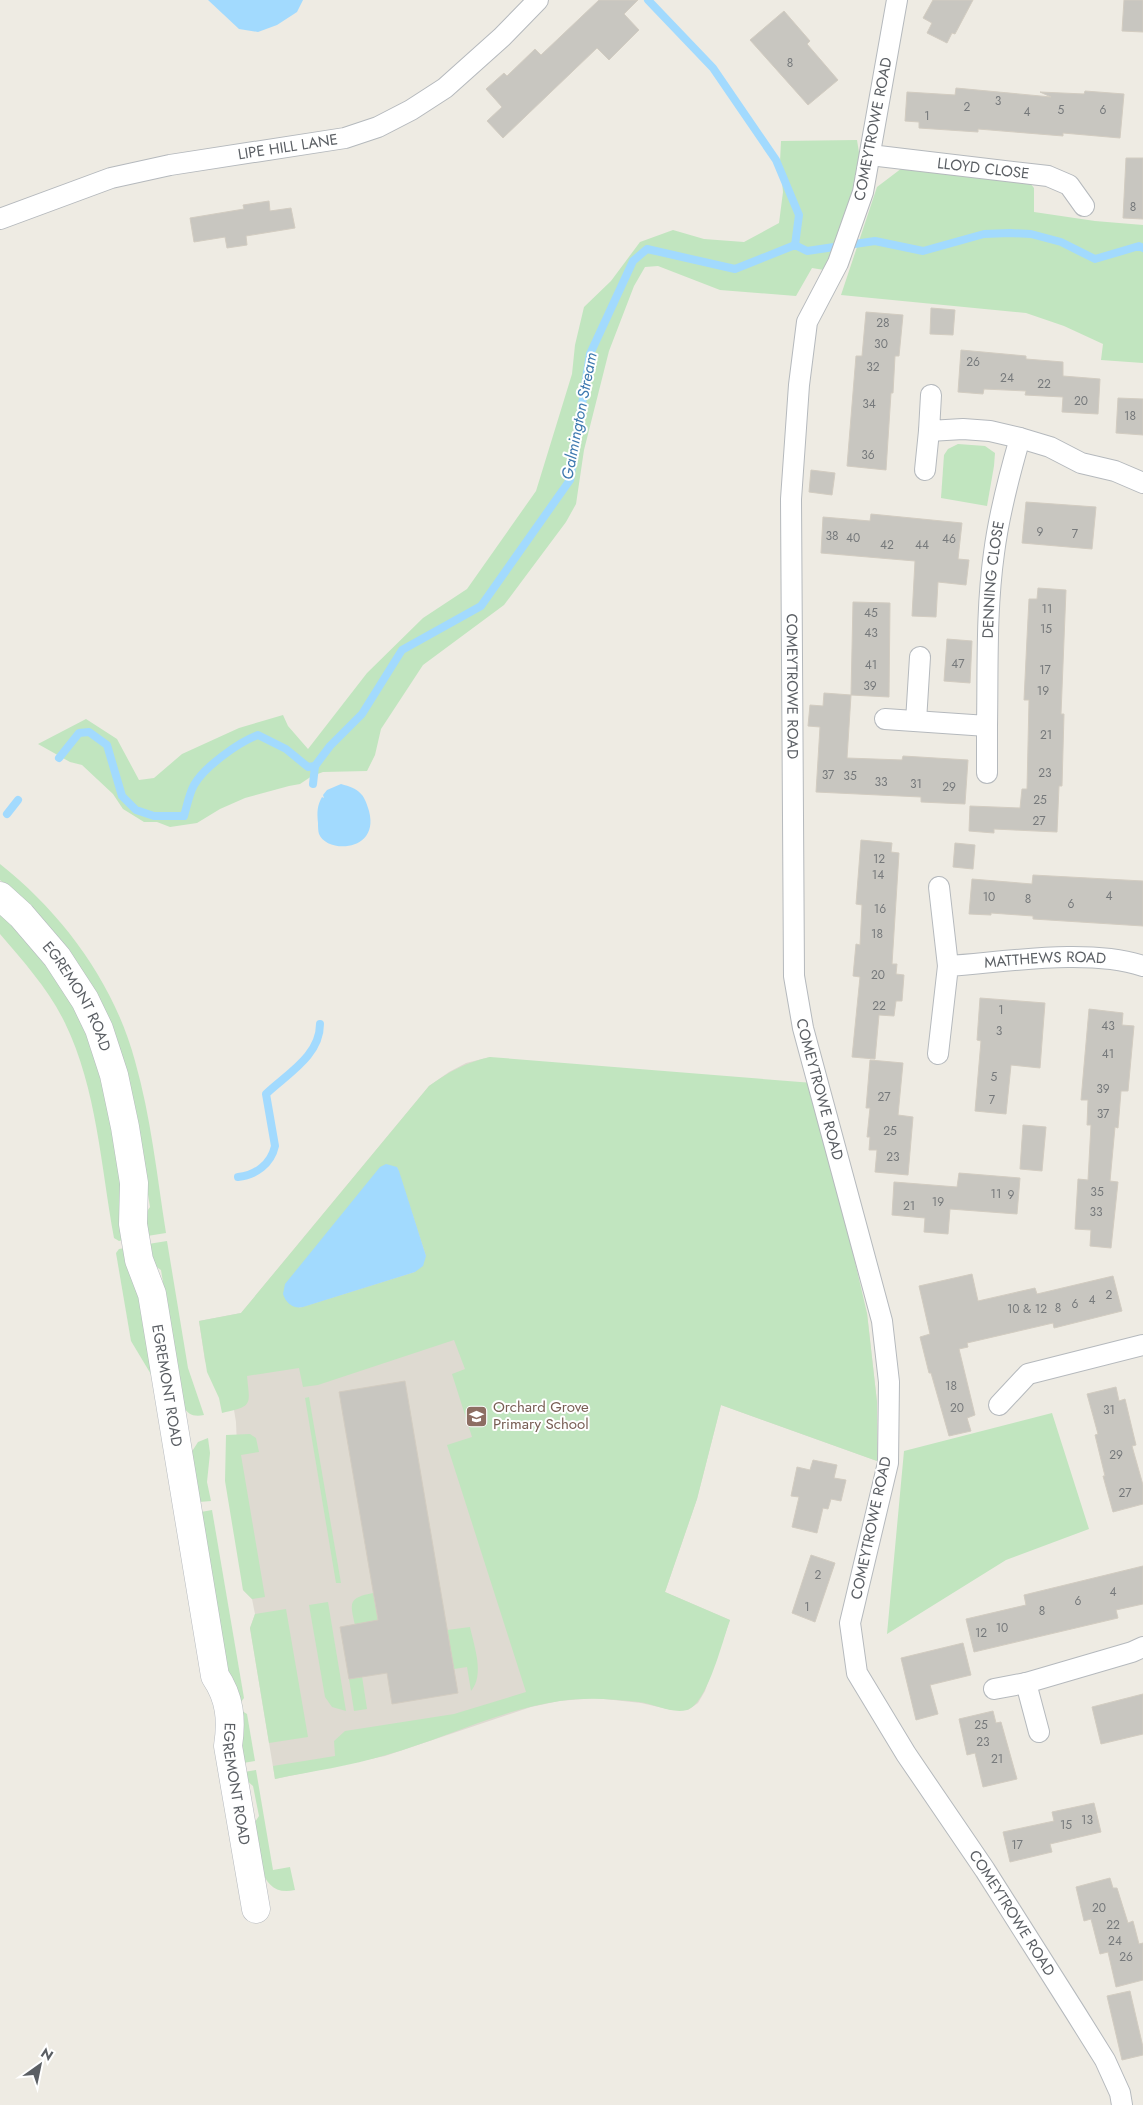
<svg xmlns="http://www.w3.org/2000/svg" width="1143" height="2105" viewBox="0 0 1143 2105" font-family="Jost,sans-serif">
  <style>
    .education { fill: #dedad1 }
    .green { fill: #c1e5bf; fill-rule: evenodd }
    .water { fill: #a2dafe }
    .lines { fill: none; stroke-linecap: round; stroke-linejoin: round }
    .stream { stroke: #a2dafe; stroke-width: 8 }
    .building { fill: #c8c6c0; stroke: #d2ccc1 }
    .street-casing { stroke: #b5b9bd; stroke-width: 22 }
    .secondary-casing { stroke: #b6babf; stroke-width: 29 }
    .street { stroke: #fff; stroke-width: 20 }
    .secondary { stroke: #fff; stroke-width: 28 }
    .labels { text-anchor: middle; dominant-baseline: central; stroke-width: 4; stroke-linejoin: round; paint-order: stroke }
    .number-label { font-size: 12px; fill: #76797b }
    .street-label { font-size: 15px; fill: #5b5f64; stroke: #fff }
    .education-label { font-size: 15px; fill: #785e54; stroke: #fff; text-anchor: start }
    .water-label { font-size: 16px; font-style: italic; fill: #3f7ab0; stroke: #fff }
  </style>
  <rect width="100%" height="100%" fill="#eeebe3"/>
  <path class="education" d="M490 1057 867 1313 877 1402V1461L721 1405 697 1499 665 1592 730 1620 705 1691 698 1703 688 1710H672L641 1703 595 1698 559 1701 531 1707 385 1756 275 1779 250 1628 255 1614 252 1599 243 1590 236 1422 234 1410 205 1361 199 1321 241 1313 429 1086 449 1072 466 1063Z"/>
  <g class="green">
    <path d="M857 140 860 159 843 231 824 270 812 268 796 296 720 290 658 266 645 267 634 286 609 351 584 450 576 504 566 522 504 605 423 665 381 729 375 755 367 771 323 772 312 776 300 784 289 786 245 798 220 809 197 823 170 827 157 822H144L123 809 113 794 82 765 70 762 38 744 86 719 117 739 139 780 154 778 182 754 239 728 283 715 288 726 308 749 367 673 423 618 467 589 536 491 572 374 575 345 584 307 611 281 640 242 673 230 704 239 744 242 779 223 783 192 780 162 781 141Z"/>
    <path d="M906 165 1025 177 1034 188V212L1095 221 1143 225V363L1101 360 1103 344 1064 326 1026 313 841 295 877 187Z"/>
    <path d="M958 444 985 446 995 453 994 466 987 506 941 498 944 455 948 449Z"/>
    <path d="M0 864C63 914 114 983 135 1061 151 1117 157 1176 166 1233L141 1237 139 1223 150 1207 138 1131 11 889 0 880Z"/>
    <path d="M0 913C36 948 69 990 88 1036 113 1096 119 1174 130 1239L119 1241 114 1238C101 1167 97 1089 65 1023 49 990 24 962 0 934Z"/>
    <path d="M490 1057 813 1083 867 1313 877 1402V1461L721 1405 697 1499 665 1592 730 1620C723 1639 707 1705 687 1710 672 1714 654 1704 639 1702 612 1699 586 1697 560 1701 502 1709 443 1739 386 1755 351 1766 312 1771 275 1779L273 1766 335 1756 334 1741 345 1731 454 1714 526 1692 447 1445 472 1437 452 1374 465 1369 454 1340 318 1385 303 1387 299 1368 247 1376C250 1406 253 1406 222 1413L219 1398 207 1372 199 1321 241 1313 429 1086C450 1071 465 1063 490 1057ZM397 1167 426 1256 415 1272 299 1308Z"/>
    <path d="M167 1241 188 1368 204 1415C194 1417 188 1415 183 1406L161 1270 145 1259 142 1245Z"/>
    <path d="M131 1247 152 1376 131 1341 116 1253 119 1249Z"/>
    <path d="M309 1397 341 1583H336L305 1398Z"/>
    <path d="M1052 1413 1089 1529 1006 1560 887 1634 904 1451Z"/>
    <path d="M250 1434 256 1438 259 1452 241 1455 265 1597 252 1599 243 1590 225 1481 226 1435Z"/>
    <path d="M208 1438 210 1453 207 1482 211 1501 199 1502 191 1453 198 1442Z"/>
    <path d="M212 1510 244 1698 240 1703 233 1704 201 1512Z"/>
    <path d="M373 1593 378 1621 355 1625C350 1602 348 1598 373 1593Z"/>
    <path d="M328 1602 346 1711 332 1707 325 1697 309 1605Z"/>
    <path d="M286 1609 308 1737 269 1743 250 1628 255 1614Z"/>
    <path d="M470 1627C474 1646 485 1675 471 1691L467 1667 454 1669 447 1630Z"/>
    <path d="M362 1676 367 1709 354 1711 349 1679Z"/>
    <path d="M242 1711 247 1714 255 1761 243 1763 235 1713Z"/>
    <path d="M256 1770 273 1870 290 1867 295 1890C257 1899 259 1850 253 1825L259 1816 253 1786 246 1780 244 1772Z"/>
  </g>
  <g class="water">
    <path d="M208 0H303L297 12 277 25 258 32 239 29Z"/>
    <path d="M341 784C359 789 364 793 369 811 380 852 327 854 319 834 318 831 318 826 318 823 317 812 317 806 322 797L324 798 323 795 327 790Z"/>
    <path d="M386 1164 397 1167 399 1171 426 1256 423 1266 415 1272 303 1307C293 1309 286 1303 283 1294L285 1284 380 1167Z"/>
  </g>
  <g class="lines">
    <g class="stream">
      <path d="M648 0 713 68 776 160 799 215 795 245"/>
      <path d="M59 758 79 733 89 732 107 745 122 796 136 810 154 816H184C187 806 189 794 194 785 204 767 239 742 258 735L286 749 308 767 315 766 330 746 362 714 402 650 481 606 570 480 590 354 633 261 647 249 735 269 795 245 807 251 875 241 923 251 984 234 1010 233 1031 234 1061 242 1095 259 1139 246 1143 248"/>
      <path d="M313 784 315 766"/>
      <path d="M7 814 18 800"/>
      <path d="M238 1177C256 1175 271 1164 275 1146L266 1094C287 1074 320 1056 320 1024"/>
    </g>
  </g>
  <g class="building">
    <path d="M599 0H638L624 14 639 30 609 60 597 48 503 138 487 121 502 107 486 89 504 73 507 76 535 49 541 55Z"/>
    <path d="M933 0H973L955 34 952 33 947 43 927 33 932 23 923 18Z"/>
    <path d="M1124 0H1143V32L1122 31Z"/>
    <path d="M784 11 810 41 807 44 838 80 808 105 750 40Z"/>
    <path d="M956 88 1051 97 1040 92 1084 94 1085 91 1124 94 1120 138 1063 133V136L978 129V132L919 128V122L905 121 907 92 955 95Z"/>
    <path d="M1126 158H1143V219L1123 218Z"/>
    <path d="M269 201 270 211 291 208 295 228 246 236 247 245 227 248 225 237 194 242 190 218 244 209 243 205Z"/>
    <path d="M931 308 955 310 953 335 930 334Z"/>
    <path d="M866 312 903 315 899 356H895L893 393H891L886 470 847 466 856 356H862Z"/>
    <path d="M961 350 1026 356V359L1063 362V376L1100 379 1098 414 1062 412 1063 397 1025 395 1026 391 984 389 983 394 958 392Z"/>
    <path d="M1118 398 1143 399V435L1116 433Z"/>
    <path d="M811 470 835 473 832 495 809 492Z"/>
    <path d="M1026 502 1096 507 1092 549 1022 543Z"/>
    <path d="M871 514 962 523 958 559 969 560 966 585 938 582 936 617 912 616 915 561 821 553 823 517 870 521Z"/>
    <path d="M1038 588 1066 590 1061 714H1064L1062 786H1059L1057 832 994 829V833L969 831 970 806 1020 808 1022 789H1027L1029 700H1024L1027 638 1029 599H1037Z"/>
    <path d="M853 602 890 603 889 697 851 695Z"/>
    <path d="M947 639 972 641 970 683 944 681Z"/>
    <path d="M824 693 851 695 847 758 902 760 903 756 968 760 965 804 921 802V797L816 792 820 727 808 726 810 705 823 706Z"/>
    <path d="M861 840 892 843 891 852 899 853 892 964H897L896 974 904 975 902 1001H896L894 1016 879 1015 875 1059 852 1057 860 977 853 976 856 944 860 945 862 905 856 904Z"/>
    <path d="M955 843 975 845 973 869 953 867Z"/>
    <path d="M1033 875 1143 881V926L1033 919V916L991 913V915L969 914 972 879 1032 884Z"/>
    <path d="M980 998 1045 1003 1040 1068 1011 1065 1006 1114 975 1111 981 1041 977 1040Z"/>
    <path d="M1089 1009 1123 1013 1122 1025 1134 1026 1128 1091H1121L1118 1128 1115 1127 1110 1181 1118 1182 1111 1248 1090 1246 1091 1230 1075 1229 1078 1179 1088 1180 1091 1125H1087L1088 1100H1081Z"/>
    <path d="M870 1060 903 1063 898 1115 913 1117 908 1175 875 1172 877 1150H869L870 1137H867L870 1108H866Z"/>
    <path d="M1023 1125 1046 1127 1042 1171 1020 1169Z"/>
    <path d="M959 1173 1020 1178 1017 1214 950 1209 948 1234 924 1232 925 1218 892 1215 894 1182 957 1187Z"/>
    <path d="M972 1274 978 1301 1035 1288 1037 1294 1113 1276 1122 1311 1054 1328 1053 1323 967 1343 968 1347 959 1349 975 1415 967 1418 971 1431 949 1436 931 1373H929L920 1337 930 1334 919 1286Z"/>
    <path d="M405 1381 458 1693 392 1704 387 1673 349 1679 340 1627 378 1620 339 1392Z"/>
    <path d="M1116 1387 1119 1401 1125 1399 1130 1420 1136 1445 1132 1446 1143 1485V1504L1113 1512 1103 1476H1105L1095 1435 1098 1434 1087 1394Z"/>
    <path d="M813 1460 837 1465 834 1478 846 1480 841 1501 831 1499 828 1509 823 1508 817 1533 792 1527 799 1497 791 1496 797 1467 810 1470Z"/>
    <path d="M811 1555 835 1563 815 1622 792 1613Z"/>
    <path d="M1143 1566V1604L1116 1610 1118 1618 974 1652 966 1619 1026 1605 1024 1595Z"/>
    <path d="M963 1643 971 1675 930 1685 938 1714 916 1720 901 1658Z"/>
    <path d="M1143 1694V1734L1101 1744 1092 1707Z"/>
    <path d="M993 1711 996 1723 1001 1722 1017 1779 983 1787 975 1753 967 1755 959 1719Z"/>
    <path d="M1094 1803 1101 1832 1050 1844 1052 1852 1010 1862 1003 1832 1054 1821 1052 1812Z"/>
    <path d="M1110 1878 1113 1888H1117L1128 1923 1133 1921 1139 1944 1143 1943V1980L1116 1987 1108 1952 1100 1954 1091 1919 1084 1921 1076 1887Z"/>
    <path d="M1130 1991 1143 2047V2055L1122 2060 1107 1996Z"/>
  </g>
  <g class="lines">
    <defs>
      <g id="street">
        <path id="s1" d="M897 0 863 192 838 263 807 322 799 385 791 499 794 976 803 1028 882 1321 889 1382 888 1463 850 1623 857 1673 906 1754 985 1870 1075 2012 1105 2060 1120 2093 1122 2105"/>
        <path id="s2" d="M870 155 1048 176 1069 185 1084 206"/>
        <path id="s3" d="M0 219 111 178 170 165 345 138 378 127 411 110 445 88 502 37 538 0"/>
        <path d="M931 395 929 431 963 429 990 431 1020 438 1050 447 1081 463 1115 471 1143 483"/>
        <path d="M925 470 929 431"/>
        <path id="s4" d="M885 719 987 726C988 669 986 610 994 553 999 514 1009 476 1020 438"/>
        <path d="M916 721 920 657"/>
        <path d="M987 773V726"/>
        <path d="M939 887 948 966"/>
        <path id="s5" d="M938 1054 948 966C1006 962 1088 948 1143 966"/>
        <path d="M999 1405 1028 1374 1143 1345"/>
        <path d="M1026 1683 1039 1732"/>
        <path d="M994 1689 1026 1683 1132 1652 1143 1647"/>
      </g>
      <g id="secondary">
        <path id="s6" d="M0 896 21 915 57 957 85 1000 99 1029 114 1075 125 1127 134 1183 133 1224 139 1260 152 1294 215 1676C230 1698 232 1720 228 1746L256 1909"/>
      </g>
    </defs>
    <use href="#street" class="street-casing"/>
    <use href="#secondary" class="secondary-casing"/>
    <use href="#street" class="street"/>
    <use href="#secondary" class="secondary"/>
  </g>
  <defs>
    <symbol id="school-square" viewBox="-11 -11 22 22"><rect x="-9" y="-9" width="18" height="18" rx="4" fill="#8d6e63" stroke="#fff"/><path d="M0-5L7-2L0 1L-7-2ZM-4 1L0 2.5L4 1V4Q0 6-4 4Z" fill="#fff"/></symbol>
  </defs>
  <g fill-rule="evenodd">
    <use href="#school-square" x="464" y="1404" width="25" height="25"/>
  </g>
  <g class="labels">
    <g class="number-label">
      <text x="790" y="63">8</text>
      <text x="998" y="101">3</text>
      <text x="967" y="107">2</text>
      <text x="1061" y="110">5</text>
      <text x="1103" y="110">6</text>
      <text x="1027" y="112">4</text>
      <text x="927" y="116">1</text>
      <text x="1133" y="207">8</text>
      <text x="883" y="323">28</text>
      <text x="881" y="344">30</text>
      <text x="973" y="362">26</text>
      <text x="873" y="367">32</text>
      <text x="1007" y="378">24</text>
      <text x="1044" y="384">22</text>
      <text x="1081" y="401">20</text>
      <text x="869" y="404">34</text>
      <text x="1130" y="416">18</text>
      <text x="868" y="455">36</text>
      <text x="1040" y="532">9</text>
      <text x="1075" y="534">7</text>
      <text x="832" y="536">38</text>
      <text x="853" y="538">40</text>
      <text x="949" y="539">46</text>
      <text x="887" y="545">42</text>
      <text x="922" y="545">44</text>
      <text x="1047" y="609">11</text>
      <text x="871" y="613">45</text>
      <text x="1046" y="629">15</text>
      <text x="871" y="633">43</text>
      <text x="958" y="664">47</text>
      <text x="871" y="665">41</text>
      <text x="1045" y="670">17</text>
      <text x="870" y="686">39</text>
      <text x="1043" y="691">19</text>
      <text x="1046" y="735">21</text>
      <text x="1045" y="773">23</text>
      <text x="828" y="775">37</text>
      <text x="850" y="776">35</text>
      <text x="881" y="782">33</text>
      <text x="916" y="784">31</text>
      <text x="949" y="787">29</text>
      <text x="1040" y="800">25</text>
      <text x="1039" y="821">27</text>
      <text x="879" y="859">12</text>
      <text x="878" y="875">14</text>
      <text x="1109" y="896">4</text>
      <text x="989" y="897">10</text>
      <text x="1028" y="899">8</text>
      <text x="1071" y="904">6</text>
      <text x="880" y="909">16</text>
      <text x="877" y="934">18</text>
      <text x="878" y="975">20</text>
      <text x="879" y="1006">22</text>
      <text x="1001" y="1010">1</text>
      <text x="1108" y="1026">43</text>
      <text x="999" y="1031">3</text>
      <text x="1108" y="1054">41</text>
      <text x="994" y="1077">5</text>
      <text x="1103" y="1089">39</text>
      <text x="884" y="1097">27</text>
      <text x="992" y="1100">7</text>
      <text x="1103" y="1114">37</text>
      <text x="890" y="1131">25</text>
      <text x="893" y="1157">23</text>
      <text x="1097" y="1192">35</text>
      <text x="996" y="1194">11</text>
      <text x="1011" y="1195">9</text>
      <text x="938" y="1202">19</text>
      <text x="909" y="1206">21</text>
      <text x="1096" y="1212">33</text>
      <text x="1109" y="1295">2</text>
      <text x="1092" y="1300">4</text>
      <text x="1075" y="1304">6</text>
      <text x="1058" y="1308">8</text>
      <text x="1027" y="1309">10 &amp; 12</text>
      <text x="951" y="1386">18</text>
      <text x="957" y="1408">20</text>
      <text x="1109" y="1410">31</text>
      <text x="1116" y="1455">29</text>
      <text x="1125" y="1493">27</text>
      <text x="818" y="1575">2</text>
      <text x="1113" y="1592">4</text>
      <text x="1078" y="1601">6</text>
      <text x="807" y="1607">1</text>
      <text x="1042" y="1611">8</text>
      <text x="1002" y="1628">10</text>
      <text x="981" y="1633">12</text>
      <text x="981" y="1725">25</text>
      <text x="983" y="1742">23</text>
      <text x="997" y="1759">21</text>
      <text x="1087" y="1820">13</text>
      <text x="1066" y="1825">15</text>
      <text x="1017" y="1845">17</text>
      <text x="1099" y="1908">20</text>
      <text x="1113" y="1925">22</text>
      <text x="1115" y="1941">24</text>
      <text x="1126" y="1957">26</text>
    </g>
    <g class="street-label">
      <text transform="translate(873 129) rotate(-79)">COMEYTROWE ROAD</text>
      <text stroke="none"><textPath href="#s3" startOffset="298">LIPE HILL LANE</textPath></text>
      <text stroke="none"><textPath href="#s2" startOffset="114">LLOYD CLOSE</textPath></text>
      <text stroke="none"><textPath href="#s4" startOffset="249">DENNING CLOSE</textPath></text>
      <text stroke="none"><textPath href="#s1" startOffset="702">COMEYTROWE ROAD</textPath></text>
      <text stroke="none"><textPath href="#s5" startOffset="186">MATTHEWS ROAD</textPath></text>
      <text stroke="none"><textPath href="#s6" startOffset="128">EGREMONT ROAD</textPath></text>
      <text stroke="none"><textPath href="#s1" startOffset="1108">COMEYTROWE ROAD</textPath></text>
      <text stroke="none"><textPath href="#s6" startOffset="532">EGREMONT ROAD</textPath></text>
      <text transform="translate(871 1528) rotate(-78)">COMEYTROWE ROAD</text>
      <text stroke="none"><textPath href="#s6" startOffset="938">EGREMONT ROAD</textPath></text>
      <text stroke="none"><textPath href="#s1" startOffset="1991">COMEYTROWE ROAD</textPath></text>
    </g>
    <g class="education-label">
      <text x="493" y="1407">Orchard Grove<tspan x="493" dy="17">Primary School</tspan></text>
    </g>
    <g class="water-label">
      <text transform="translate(579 416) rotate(-79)">Galmington Stream</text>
    </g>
  </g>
  <g transform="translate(40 2065) rotate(33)" stroke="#ffffff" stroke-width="4" paint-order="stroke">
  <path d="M0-4L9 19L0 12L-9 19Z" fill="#5b5f64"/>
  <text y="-8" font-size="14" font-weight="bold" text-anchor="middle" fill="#5b5f64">N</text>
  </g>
</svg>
